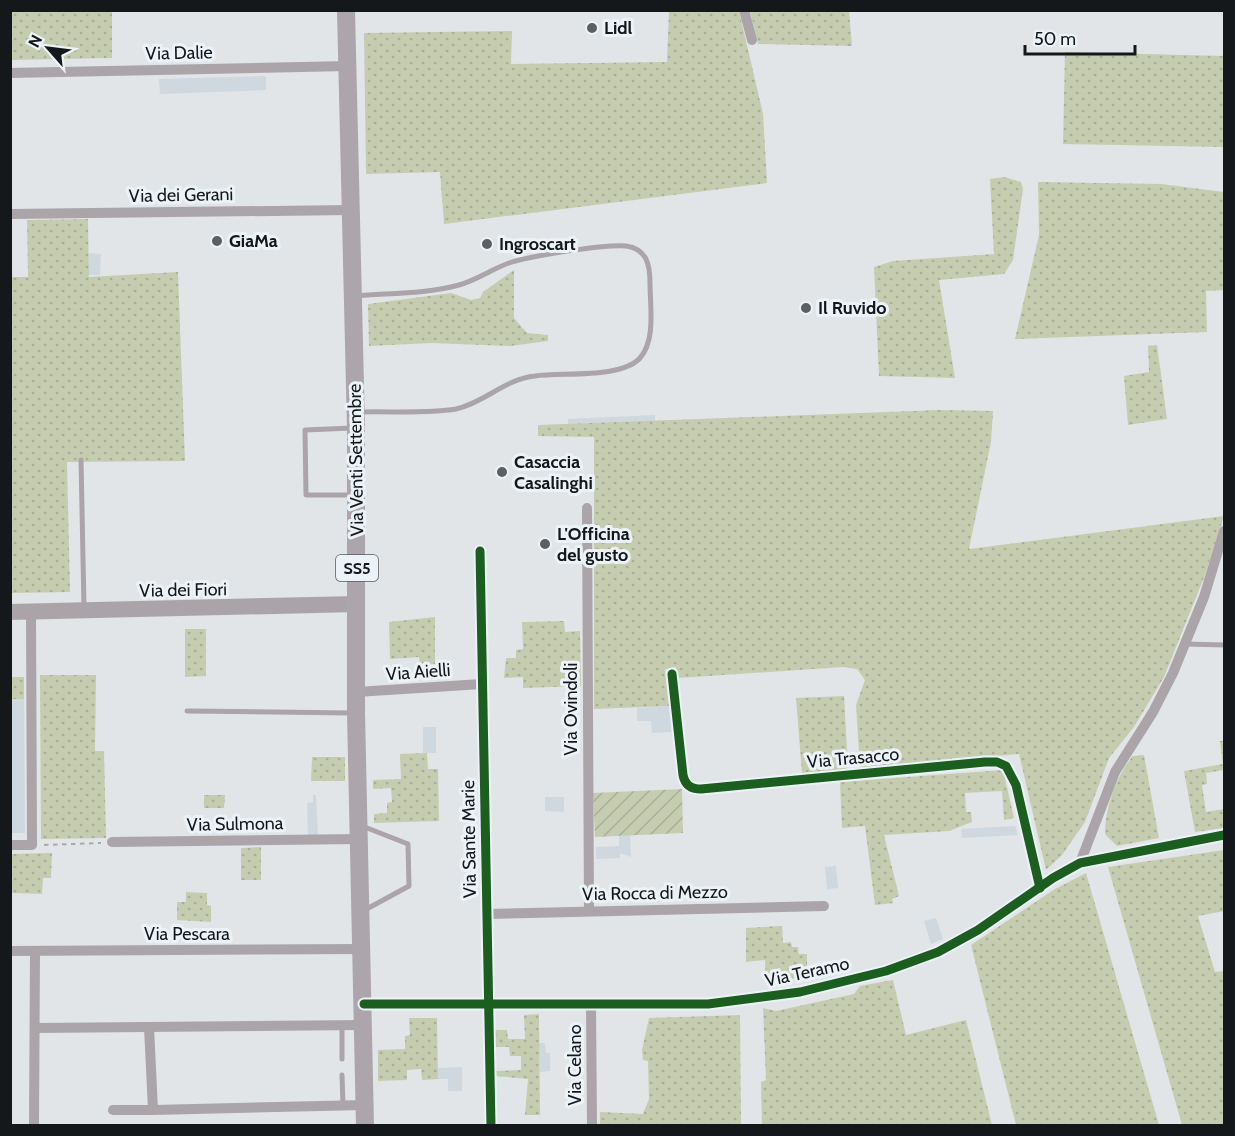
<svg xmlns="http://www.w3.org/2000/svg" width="1235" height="1136" viewBox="0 0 1235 1136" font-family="Cabin,sans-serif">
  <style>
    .built { fill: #cfd8df }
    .grass { fill: url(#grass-dots) }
    .garden { fill: url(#garden-furrows) }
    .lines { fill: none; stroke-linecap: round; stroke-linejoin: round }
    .path { stroke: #aca8ac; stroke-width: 2; stroke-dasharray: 4.5 4.5; stroke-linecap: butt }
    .service { stroke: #aba4a8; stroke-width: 5 }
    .minor { stroke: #aba4a8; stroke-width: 10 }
    .secondary { stroke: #aaa3a7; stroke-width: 16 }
    .primary { stroke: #aca5ac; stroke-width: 18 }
    .cycleway-casing { stroke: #ecf3f8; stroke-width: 13 }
    .cycleway { stroke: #1b5e20; stroke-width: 9 }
    .poi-dot { fill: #5c6062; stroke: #ecf3f8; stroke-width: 2 }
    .labels { text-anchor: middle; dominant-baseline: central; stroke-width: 6; stroke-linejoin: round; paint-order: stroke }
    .shield { fill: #ecf3f8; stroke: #565a5d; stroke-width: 1.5 }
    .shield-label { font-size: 16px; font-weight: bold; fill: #15181a }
    .poi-label { font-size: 18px; font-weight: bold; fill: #15181a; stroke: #ecf3f8; text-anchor: start }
    .street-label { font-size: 18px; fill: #15181a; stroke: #ecf3f8 }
  </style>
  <defs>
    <pattern id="grass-dots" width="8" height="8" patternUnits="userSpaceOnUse" patternTransform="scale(1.5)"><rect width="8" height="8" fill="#c6ccb0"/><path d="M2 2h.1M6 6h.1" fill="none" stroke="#a9ae97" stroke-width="1.8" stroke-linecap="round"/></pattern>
    <pattern id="garden-furrows" width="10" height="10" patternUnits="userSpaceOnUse" patternTransform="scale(1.5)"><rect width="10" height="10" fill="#c6ccb0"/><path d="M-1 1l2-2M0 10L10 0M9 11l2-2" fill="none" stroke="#a9ae97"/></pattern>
  </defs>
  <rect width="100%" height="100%" fill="#e1e5e8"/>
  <g class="built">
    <path d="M266 76V90L160 94 159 79Z"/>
    <path d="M89 253 101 254 100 275H88Z"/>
    <path d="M655 415V421L568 424V419Z"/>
    <path d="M10 699H24L25 833H11Z"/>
    <path d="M669 706 672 732 652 733 651 721H637V708Z"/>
    <rect x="423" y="727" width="13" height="26"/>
    <path d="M313 795H316L318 836H308L307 803 313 802Z"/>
    <path d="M545 797H564V812L545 811Z"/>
    <path d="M1015 826 1018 835 962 838 961 829Z"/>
    <path d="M630 835 631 857 620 853V858L596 859V847L619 846V836Z"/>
    <path d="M836 866 838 888 827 889 825 867Z"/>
    <path d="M936 918 943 939 931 944 924 921Z"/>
    <path d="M539 1043H545L546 1053H550V1071L540 1072Z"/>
    <path d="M462 1067V1091H448V1079H438V1068Z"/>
  </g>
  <g class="grass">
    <path d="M10 11H112V58L11 60Z"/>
    <path d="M669 11H739L763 114 767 183 444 224 440 172 366 174 364 33 512 31 511 64 667 62Z"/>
    <path d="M750 11H849L852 46 758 44Z"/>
    <path d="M1065 52 1224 56V147L1063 144Z"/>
    <path d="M1004 177 1021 182 1023 189 1013 260 1004 274 939 280 955 378 879 376 874 267 893 261 994 254 990 179Z"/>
    <path d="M1038 182 1161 184 1224 192V290L1206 291 1207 332 1015 339 1039 235Z"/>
    <path d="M88 219 89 277 178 272 185 461 67 462 70 592 11 593 10 277H28L27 220Z"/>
    <path d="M514 270V318L527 333 548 335V341L510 346 431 343 369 346 368 304 451 293 471 300 480 298 483 292Z"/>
    <path d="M1157 345 1167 419 1128 425 1124 376 1149 372 1148 346Z"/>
    <path d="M940 410 993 411 991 442 969 549 1224 516 1205 575 1164 677 1134 727 1109 758 1085 822 1062 855 1046 870 1019 754 864 769 860 767 856 705 865 680 857 669 843 667 678 678 676 667 665 669 669 706 594 709V437L538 436V425Z"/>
    <path d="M435 617V664L420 665 419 657 390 659 389 622Z"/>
    <path d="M564 621 565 632 580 631 581 686 523 688V677L504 678 506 658H516V650L523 649 522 622Z"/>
    <path d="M185 629H206V676L185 677Z"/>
    <path d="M10 668 11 677H24V699H11Z"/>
    <path d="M40 675H96L95 751H104L106 838 41 839Z"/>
    <path d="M844 696 848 767 844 771 802 773 796 698Z"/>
    <path d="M1220 741H1224V770L1206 773 1207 784 1202 785 1206 812 1224 809V828L1195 832 1184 771 1223 764Z"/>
    <path d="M427 753 428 769H438L439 821 374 823V814L387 813V803L392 802 391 788 373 789V780L401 779 400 754Z"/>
    <path d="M1144 755 1159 838 1117 846 1105 834C1105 808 1116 776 1133 756Z"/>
    <path d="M312 757H345V781H311Z"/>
    <path d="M1003 770 1014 818 1004 820 1002 791 965 793 966 812H971L972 822 949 831 884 835 899 896 892 899 893 903 875 905 865 826 842 828 840 782Z"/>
    <path d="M204 795H225L224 808H204Z"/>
    <path d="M261 847V880H241V848Z"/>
    <path d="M1224 850V911L1198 916 1215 972 1224 971V1125H1182L1108 867Z"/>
    <path d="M52 853 51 878H43L42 894 11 893V854Z"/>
    <path d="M1086 873 1159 1125H1016L971 945 1055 889Z"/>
    <path d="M186 892 207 893V905L211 906V922L177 920V902H186Z"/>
    <path d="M782 926 783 943 791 942 792 947H798L799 954H807V976L766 984 765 960 746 962V928Z"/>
    <path d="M893 980 906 1035 966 1020 992 1125H762L761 1082 766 1080 763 1008 776 1011 854 994 860 986Z"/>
    <path d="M539 1014 540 1115H525L528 1079 496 1076V1071L521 1070V1056H510L509 1047H495V1030H507L508 1039H525L524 1015Z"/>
    <path d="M740 1015 741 1125H600V1112L643 1114 649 1099 648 1061 643 1060 642 1050 649 1018Z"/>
    <path d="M409 1018H437L438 1079 422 1080 421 1069 407 1070V1080L378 1081V1050L405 1049V1036L410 1035Z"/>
  </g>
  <path class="garden" d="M682 789 683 833 595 837 593 793Z"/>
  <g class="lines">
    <path class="path" d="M44 845 101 843"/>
    <g class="service">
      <path d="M355 296C389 293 426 294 459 285 477 280 492 269 509 263 529 256 606 244 626 246 647 249 650 265 650 283 650 306 656 340 640 358 621 379 563 372 535 376 505 379 484 403 456 409 425 414 391 411 360 412"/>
      <path d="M81 460 84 607"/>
      <path d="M351 495H306L305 430 352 428"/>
      <path d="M1186 644 1224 645"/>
      <path d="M187 711 351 713"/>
      <path d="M362 826 408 844 409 886 363 911"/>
      <path d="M342 1025V1059"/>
      <path d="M342 1075 343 1105"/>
    </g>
    <g class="minor">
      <path d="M744 10 752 40"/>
      <path d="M10 73 349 66"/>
      <path d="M10 214 351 210"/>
      <path d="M587 508 589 911"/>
      <path d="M480 551 491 1126"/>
      <path d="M672 674 683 775C685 785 691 789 701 789L985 762H997L1006 766 1016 785 1040 888"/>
      <path d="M356 692 482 684"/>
      <path d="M112 842 359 839"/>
      <path d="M10 845H32L31 612"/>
      <path d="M1080 863 1115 772 1153 712 1173 673 1204 597 1224 531"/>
      <path d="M487 914 824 906"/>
      <path d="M10 951 363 949"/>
      <path d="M364 1004H708L800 992 886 971 938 952 978 930 1053 878 1080 863 1224 835"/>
      <path d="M591 1004 592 1126"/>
      <path d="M149 1027 153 1110 365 1105"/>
      <path d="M35 1028 364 1025"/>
      <path d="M113 1110H153"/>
      <path d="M34 1126 35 951"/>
    </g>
    <path class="secondary" d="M10 612 357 604"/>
    <path class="primary" d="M346 10 356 428V713L365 1126"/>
    <defs>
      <g id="cycleway">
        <path d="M480 551 491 1126"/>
        <path d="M672 674 683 775C685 785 691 789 701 789L985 762H997L1006 766 1016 785 1040 888"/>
        <path d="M364 1004H708L800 992 886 971 938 952 978 930 1053 878 1080 863 1224 835"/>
      </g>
    </defs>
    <use href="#cycleway" class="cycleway-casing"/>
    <use href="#cycleway" class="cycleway"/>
  </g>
  <g class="poi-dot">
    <circle cx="592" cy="28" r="6"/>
    <circle cx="217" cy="241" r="6"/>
    <circle cx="487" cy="244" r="6"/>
    <circle cx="806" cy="308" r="6"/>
    <circle cx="502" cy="472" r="6"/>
    <circle cx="545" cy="544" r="6"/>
  </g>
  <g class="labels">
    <rect class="shield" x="336" y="555" width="42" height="26" rx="4.5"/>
    <g class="shield-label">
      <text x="357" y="568">SS5</text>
    </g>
    <g class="poi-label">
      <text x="604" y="28">Lidl</text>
      <text x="229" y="241">GiaMa</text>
      <text x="499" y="244">Ingroscart</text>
      <text x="818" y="308">Il Ruvido</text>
      <text x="514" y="462">Casaccia<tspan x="514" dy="21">Casalinghi</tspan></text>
      <text x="557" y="534">L'Officina<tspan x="557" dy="21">del gusto</tspan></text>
    </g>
    <g class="street-label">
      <text transform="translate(179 53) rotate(-1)">Via Dalie</text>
      <text transform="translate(181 195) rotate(-1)">Via dei Gerani</text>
      <text transform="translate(356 460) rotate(-91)">Via Venti Settembre</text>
      <text transform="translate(183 590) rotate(-1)">Via dei Fiori</text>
      <text transform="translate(418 672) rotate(-4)">Via Aielli</text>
      <text transform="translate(571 709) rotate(-90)">Via Ovindoli</text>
      <text transform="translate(853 758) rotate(-5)">Via Trasacco</text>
      <text transform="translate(235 824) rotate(-1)">Via Sulmona</text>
      <text transform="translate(469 839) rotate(-91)">Via Sante Marie</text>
      <text transform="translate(655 893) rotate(-1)">Via Rocca di Mezzo</text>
      <text x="187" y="934">Via Pescara</text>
      <text transform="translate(807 972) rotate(-12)">Via Teramo</text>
      <text transform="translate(575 1065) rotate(-90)">Via Celano</text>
    </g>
  </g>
  <rect width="1235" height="1136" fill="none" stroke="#15181a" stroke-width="24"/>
  <g transform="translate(48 48) rotate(298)" stroke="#ecf3f8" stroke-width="4.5" paint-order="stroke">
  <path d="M0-4.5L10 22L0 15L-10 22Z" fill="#15181a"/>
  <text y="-9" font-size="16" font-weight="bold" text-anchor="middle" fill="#15181a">N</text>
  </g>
  <path d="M1025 45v9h110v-9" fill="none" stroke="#15181a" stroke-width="3"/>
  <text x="1034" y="45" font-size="18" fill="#15181a" stroke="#ecf3f8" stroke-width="4.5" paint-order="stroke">50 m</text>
</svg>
